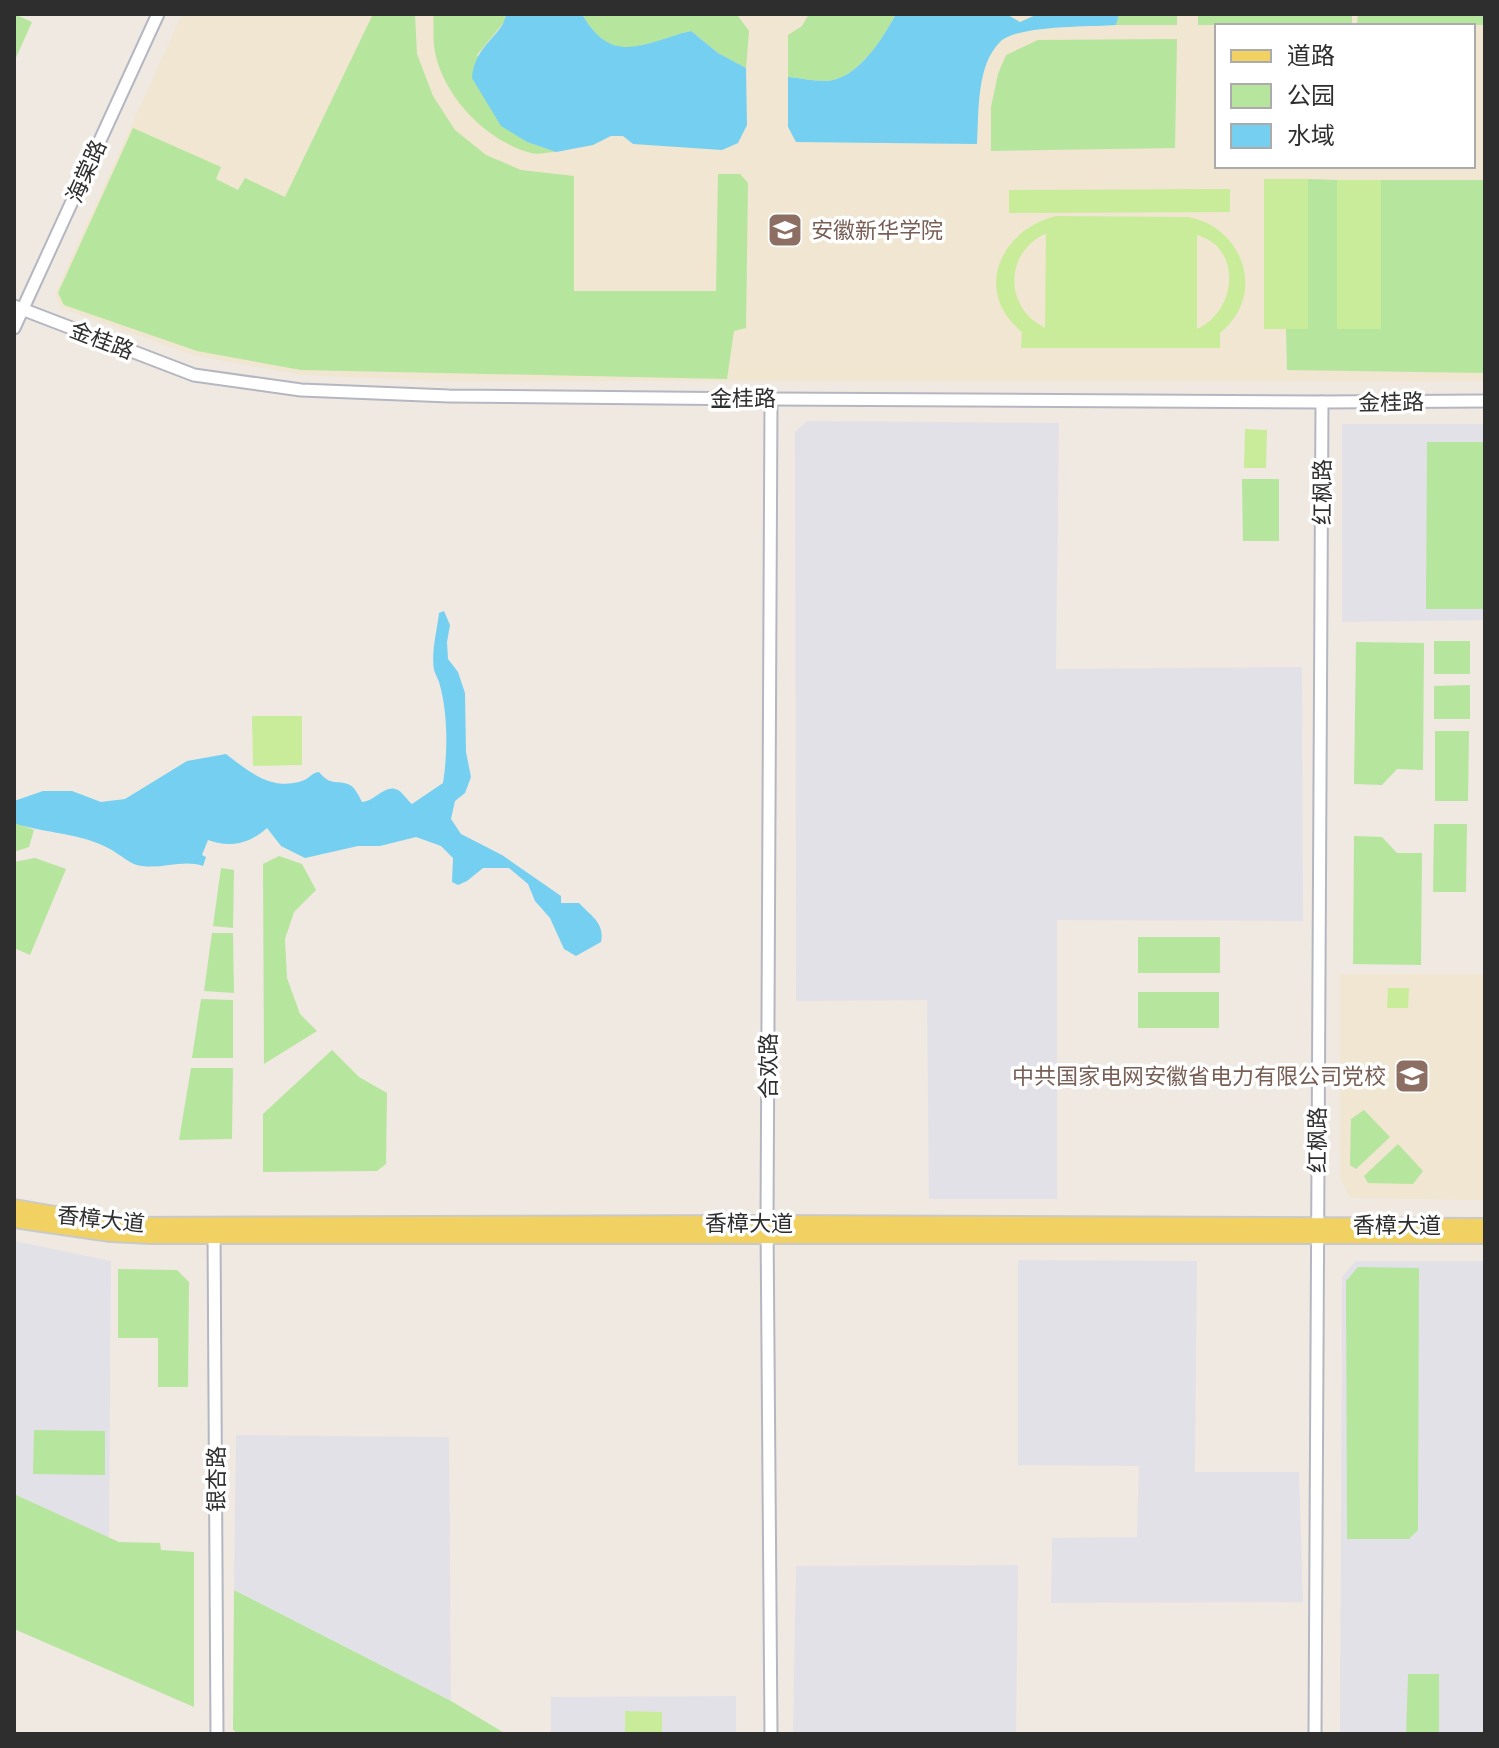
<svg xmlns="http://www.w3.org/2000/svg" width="1499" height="1748" viewBox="0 0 1499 1748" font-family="'Space Grotesk','Noto Sans SC',sans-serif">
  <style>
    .industrial { fill: #e3e1e8 }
    .education { fill: #f0e6d1; fill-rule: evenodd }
    .green { fill: #b6e59e }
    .pitch { fill: #c9ec9a; fill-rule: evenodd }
    .water { fill: #75cff0 }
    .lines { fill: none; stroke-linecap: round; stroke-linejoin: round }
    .minor-casing { stroke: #b4b7c1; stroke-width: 15 }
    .major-casing { stroke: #c9c9c9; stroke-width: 18 }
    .minor { stroke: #fff; stroke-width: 11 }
    .major { stroke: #f2d163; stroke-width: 14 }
    .labels { text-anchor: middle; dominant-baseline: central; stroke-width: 7; stroke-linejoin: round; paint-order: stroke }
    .street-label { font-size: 22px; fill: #2e2e2e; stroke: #fff }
    .education-label { font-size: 22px; fill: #785e54; stroke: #fff; text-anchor: start }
  </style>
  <rect width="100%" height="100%" fill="#efe9e1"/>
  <g class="industrial">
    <path d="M807 421 1059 423 1056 669 1302 667 1303 921 1057 920V1199H929L927 1000 796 1001 795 432Z"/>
    <path d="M1342 424H1485V620L1342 622Z"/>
    <path d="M14 1241 111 1261 109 1538 14 1494Z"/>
    <path d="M1018 1260 1197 1261 1195 1472H1299L1303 1602 1051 1603 1052 1538 1137 1537 1139 1466 1018 1465Z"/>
    <path d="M1356 1261H1485V1734H1340L1342 1277Z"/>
    <path d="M236 1435 449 1437 451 1701 234 1590Z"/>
    <path d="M1018 1565 1016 1734H793L796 1566Z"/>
    <path d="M736 1696V1734H551V1697Z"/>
  </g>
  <g class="education">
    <path d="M182 14H1485V381H448L300 375 196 356 61 308 55 294ZM1217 26H1473V166H1217Z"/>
    <path d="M1340 974H1485L1484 1200 1350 1198 1340 1178Z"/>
  </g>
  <g class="green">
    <path d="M14 14 32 22 14 62Z"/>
    <path d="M373 14H415L417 54 433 96 455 130 486 155 521 170 574 176V291H716L718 174H740L748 183 746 328 734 331 727 379 301 370 197 351 64 305 58 293 133 128 221 167 216 179 238 190 245 178 285 197Z"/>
    <path d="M433 14H506L505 21 477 55 527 142 556 152C548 152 538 155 531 153 485 141 440 93 434 46 433 35 434 24 433 14Z"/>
    <path d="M582 14 738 16 749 31 746 68 718 53 691 31C643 43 613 68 582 14Z"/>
    <path d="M809 14H896C883 38 857 81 825 81 813 81 800 78 788 77V35L802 26Z"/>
    <path d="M1119 14H1177V25H1116Z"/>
    <rect x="1198" y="14" width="154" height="11"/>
    <path d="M1358 14H1485V25H1357Z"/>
    <path d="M1177 39 1175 148 991 151V107L998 74 1006 55 1038 40Z"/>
    <path d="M1308 179 1337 180V329H1380L1381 180H1485V373L1287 370 1286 329H1308Z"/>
    <path d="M1427 442H1485L1484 609H1426Z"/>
    <path d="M1242 479H1279V541H1243Z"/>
    <rect x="1434" y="641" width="36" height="33"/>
    <path d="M1356 642 1424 643 1423 770 1397 769 1382 785 1354 784Z"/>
    <path d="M1470 685V719H1434V686Z"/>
    <path d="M1435 731H1469L1468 801H1435Z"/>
    <path d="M14 822 34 830 29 847 14 852Z"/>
    <path d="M1434 824H1467L1466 892H1433Z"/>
    <path d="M1354 836 1382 837 1397 853H1422L1421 965 1353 964Z"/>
    <path d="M279 856 302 864 316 890 294 912 285 939 287 978 300 1014 317 1031 264 1064 263 864Z"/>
    <path d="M35 858 66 869 30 955 14 948V862Z"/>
    <path d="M221 868 234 870 233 928 213 926Z"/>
    <path d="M212 933H233L234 993 204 991Z"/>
    <rect x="1138" y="937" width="82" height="36"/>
    <rect x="1138" y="992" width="81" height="36"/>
    <path d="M201 999 233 1000V1058H192Z"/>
    <path d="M332 1050 359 1077 387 1093 386 1164 377 1171 263 1172V1114Z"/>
    <path d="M191 1068H233L232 1139 179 1140Z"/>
    <path d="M1364 1110 1390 1137 1356 1169 1350 1165 1351 1119Z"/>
    <path d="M1398 1144 1423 1171 1413 1184 1368 1183 1364 1176Z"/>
    <path d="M1358 1267 1419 1268 1418 1530 1409 1539H1347L1346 1281Z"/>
    <path d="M118 1269 177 1270 189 1282 188 1387H158V1338H118Z"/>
    <path d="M34 1430 105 1431V1475L33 1474Z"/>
    <path d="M14 1494 119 1542 160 1543 161 1550 194 1552V1707L14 1629Z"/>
    <path d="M234 1590 451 1701 506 1734H239L233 1730Z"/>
    <path d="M1408 1674H1439V1734H1406Z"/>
  </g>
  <g class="pitch">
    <rect x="1264" y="179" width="44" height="150"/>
    <rect x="1337" y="180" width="44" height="149"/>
    <path d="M1230 189V212L1009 213V190Z"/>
    <path d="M1056 216 1188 217C1244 227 1267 296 1220 333V348H1021L1022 332C973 293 999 230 1056 216ZM1045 234H1046L1045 328C1004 308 1004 253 1045 234ZM1197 235C1243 248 1237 311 1197 329Z"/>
    <path d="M1245 429 1267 430 1266 468H1244Z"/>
    <path d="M252 716H302V765L253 766Z"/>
    <path d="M1388 988H1409L1408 1008H1387Z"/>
    <path d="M625 1711 662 1712V1734H625Z"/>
  </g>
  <g class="water">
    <path d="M506 14H582C613 68 644 42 691 31L718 53 746 68 747 125 738 143 722 150 633 144 623 136H611L593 145 556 152 527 142 501 126 472 78C474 45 504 35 506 14Z"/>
    <path d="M896 14H1006L1020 22 1038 14H1119L1116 25C1091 27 1016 25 1000 42 976 66 979 112 977 144L796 142 788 127V77C800 78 813 81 825 81 857 81 883 38 896 14Z"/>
    <path d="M444 611 450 625 447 642 448 659 458 672 465 693 466 752 471 777 465 793 455 801 451 819 461 834 502 855 561 896V903H579C591 916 605 923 601 942L576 956 564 949 550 918 535 901 528 884 509 868H483L467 881 458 885 452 882 453 858 441 846 416 837 380 846H358L305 858 281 846 267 828C249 844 230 848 208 840L202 855 206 857 203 866C183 859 163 869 142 866 130 865 120 854 110 849 79 832 46 834 14 823V801L43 791H72L101 802 125 799 187 761 226 754C249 772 272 791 302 781 309 779 311 773 319 772 331 787 336 779 350 785 355 788 359 796 362 802 375 801 386 783 398 790 404 794 407 800 412 804L443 783C448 752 448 712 439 682 438 679 435 673 434 670 431 652 437 631 439 613Z"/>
  </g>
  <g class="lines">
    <defs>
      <g id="minor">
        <path d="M14 306 194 375 301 390 449 396 771 399 1322 402 1485 401"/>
        <path d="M14 328 158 14"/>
        <path d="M214 1229 217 1734"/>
        <path d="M771 1734 767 1223 771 399"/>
        <path d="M1315 1734 1322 402"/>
      </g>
      <g id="major">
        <path d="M14 1207 119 1225 767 1223 1485 1226"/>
        <path d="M14 1220 111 1234 151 1236H1485"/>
      </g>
    </defs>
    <use href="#minor" class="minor-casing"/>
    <use href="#major" class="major-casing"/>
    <use href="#minor" class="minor"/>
    <use href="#major" class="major"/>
  </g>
  <defs>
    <symbol id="university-square" viewBox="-11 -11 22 22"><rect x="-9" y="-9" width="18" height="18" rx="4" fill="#8d6e63" stroke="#fff"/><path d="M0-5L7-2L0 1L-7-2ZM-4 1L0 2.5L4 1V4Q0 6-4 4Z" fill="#fff"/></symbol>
  </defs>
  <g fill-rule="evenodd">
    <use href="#university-square" x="765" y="210" width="40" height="40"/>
    <use href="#university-square" x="1392" y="1056" width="40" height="40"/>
  </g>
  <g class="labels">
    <g class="street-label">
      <text transform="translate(86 171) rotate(-66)">海棠路</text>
      <text transform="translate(102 340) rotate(21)">金桂路</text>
      <text x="743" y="398">金桂路</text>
      <text transform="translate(1391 402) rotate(-1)">金桂路</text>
      <text transform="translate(1322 492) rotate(-90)">红枫路</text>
      <text transform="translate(768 1066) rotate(-90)">合欢路</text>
      <text transform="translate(1317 1140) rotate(-90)">红枫路</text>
      <text transform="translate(101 1219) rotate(6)">香樟大道</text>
      <text x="749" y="1223">香樟大道</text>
      <text x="1397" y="1225">香樟大道</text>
      <text transform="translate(216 1479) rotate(-90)">银杏路</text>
    </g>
    <g class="education-label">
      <text x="811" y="230">安徽新华学院</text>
      <text x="1386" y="1076" text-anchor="end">中共国家电网安徽省电力有限公司党校</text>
    </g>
  </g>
  <rect width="1499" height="1748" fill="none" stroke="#2e2e2e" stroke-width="32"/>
  <rect x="1215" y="24" width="260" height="144" fill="#ffffff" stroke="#ababab" stroke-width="2"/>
  <rect x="1231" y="50" width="40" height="12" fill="#f2d163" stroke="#ababab" stroke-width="2"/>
  <text x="1287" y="64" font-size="24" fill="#2e2e2e">道路</text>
  <rect x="1231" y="84" width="40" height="24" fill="#b6e59e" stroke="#ababab" stroke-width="2"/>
  <text x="1287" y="104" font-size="24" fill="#2e2e2e">公园</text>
  <rect x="1231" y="124" width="40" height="24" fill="#75cff0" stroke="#ababab" stroke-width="2"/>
  <text x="1287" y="144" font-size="24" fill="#2e2e2e">水域</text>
</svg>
